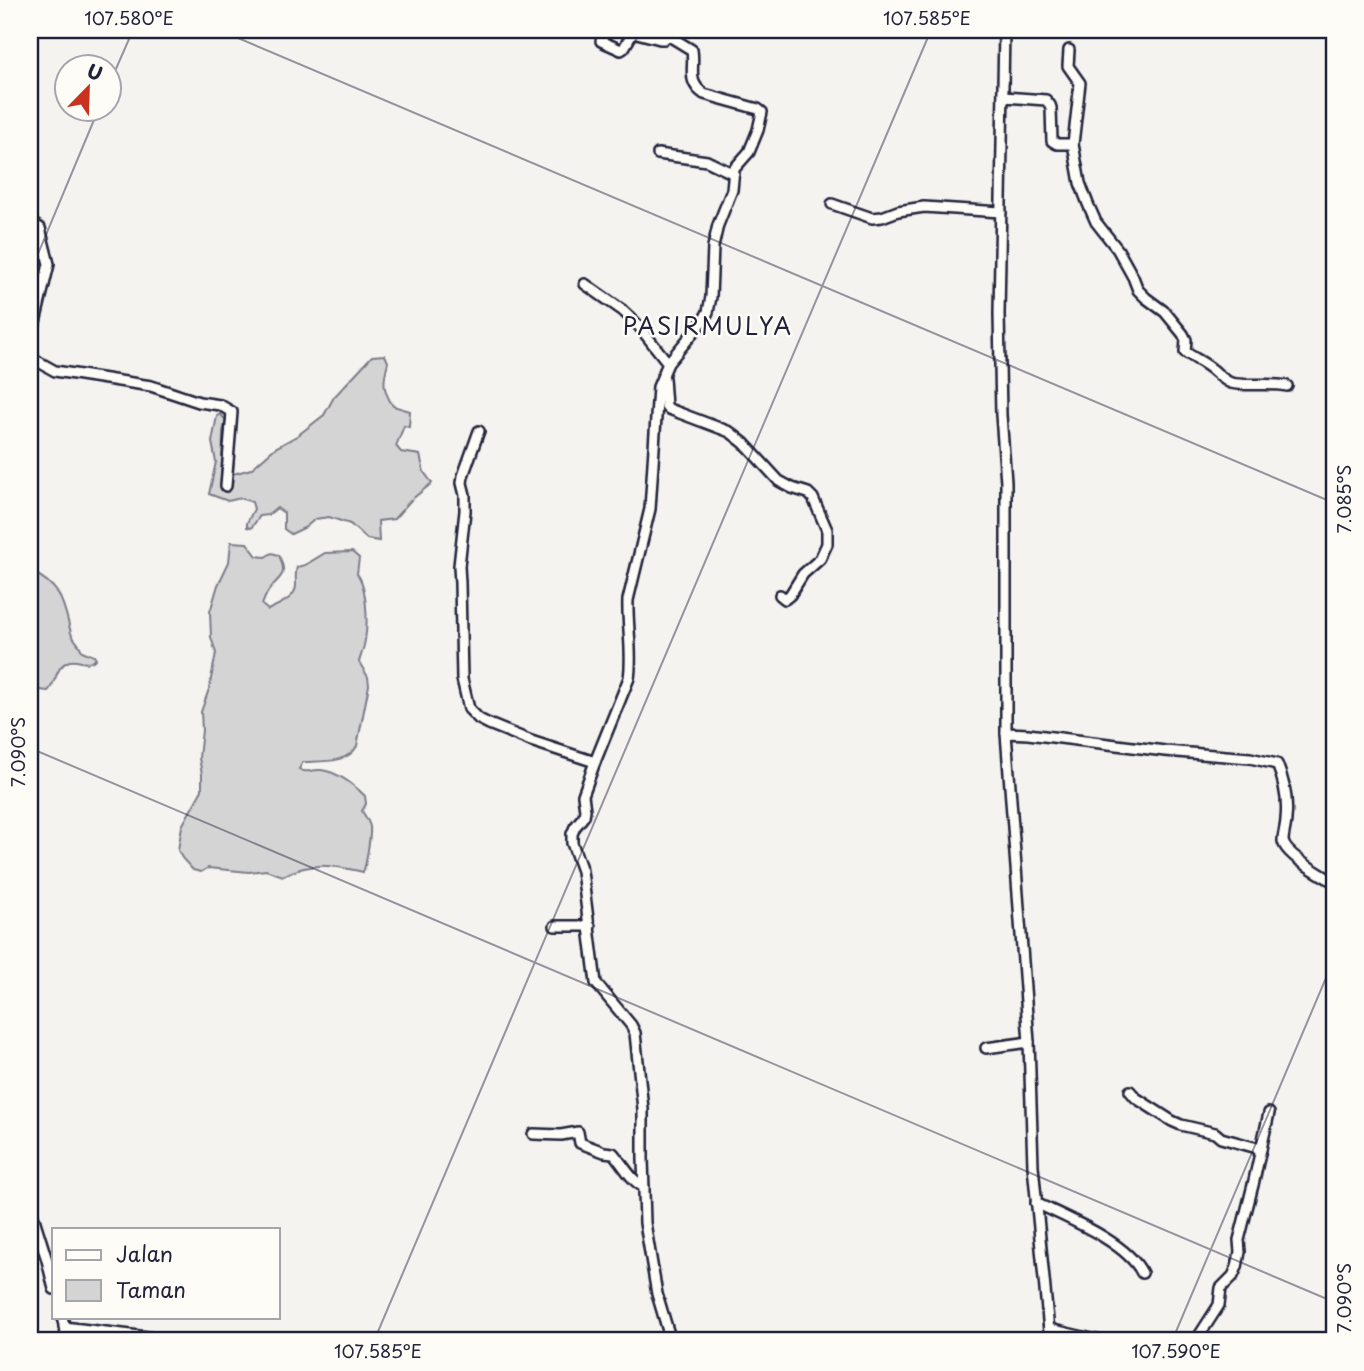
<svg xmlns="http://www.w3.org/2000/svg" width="1364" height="1371" viewBox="0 0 1364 1371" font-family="'Playpen Sans',sans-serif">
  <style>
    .green { fill: #d5d4d5; stroke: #7c7b88; stroke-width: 2 }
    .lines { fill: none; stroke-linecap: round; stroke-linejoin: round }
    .street-casing { stroke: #22223b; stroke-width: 14 }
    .street { stroke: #fdfcf7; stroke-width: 9 }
    .ticks { fill: none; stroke: #22223b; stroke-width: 2; stroke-opacity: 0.45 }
    .labels { text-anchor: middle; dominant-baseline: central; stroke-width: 5; stroke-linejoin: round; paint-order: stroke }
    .quarter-label { font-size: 23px; letter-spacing: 2px; fill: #22223b; stroke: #fdfcf7 }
    .neatline { fill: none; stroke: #22223b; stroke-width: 2.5 }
    .ticks-label { font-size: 18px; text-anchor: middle; fill: #22223b }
  </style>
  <rect width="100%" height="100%" fill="#f4f3ef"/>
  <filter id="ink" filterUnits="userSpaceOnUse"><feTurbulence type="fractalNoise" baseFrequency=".0143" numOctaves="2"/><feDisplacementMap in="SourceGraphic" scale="14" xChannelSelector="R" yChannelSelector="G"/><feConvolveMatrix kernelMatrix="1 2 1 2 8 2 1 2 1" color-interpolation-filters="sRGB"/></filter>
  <g filter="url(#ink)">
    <g class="green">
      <path d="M385 355 388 362C383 381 382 389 393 406L410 411 409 427 404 426 396 446 401 452 420 455 424 472 432 483 411 500 394 519 378 521 379 541 367 539 350 524 329 517 315 519 306 527 291 534 284 529V513L277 508 268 515 260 516 251 528 247 527V523L254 509 252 502 241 498 228 501 209 494 216 462 212 442 217 416 220 414 226 420 223 432 222 474 226 476 251 469 275 448 297 436 324 415 334 397 372 356Z"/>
      <path d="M231 542 247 543 257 556 265 557 272 553 279 555C288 577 281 574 270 589 266 593 264 600 262 605L268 610C279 604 297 598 296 584 296 577 295 573 297 567L305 565 325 553 352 552 359 558 357 574C367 585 368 625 365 640 364 648 361 655 359 662L368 677 369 685 357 746C348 764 321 761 303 762L299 769C307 774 311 769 321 770 337 772 354 785 365 796L366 804 362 811C365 816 369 821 370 827 371 833 366 867 363 872 333 865 312 861 283 876L266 870 249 872 208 868 201 872 193 870 182 858 178 850 182 826 202 790V774L199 758 202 730 201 712 209 689 216 653 211 637 210 612 218 585 229 562Z"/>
      <path d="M30 571C62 586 63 602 71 633 73 639 79 643 82 651L94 656 96 659C85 668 78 657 67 662 56 667 56 683 48 691L40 690 30 680Z"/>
    </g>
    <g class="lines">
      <defs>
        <g id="street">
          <path d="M668 30V35L669 36 692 50C695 68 686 82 704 94L758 109 762 112 758 130 749 152 734 169 732 190 718 225 713 247 711 297 708 312 703 321 668 363 658 387 650 509 628 600C627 626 633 653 629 678L595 762 583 795 585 810 584 816 575 827 572 834V843L582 871 596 983 631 1025 635 1033 643 1109V1159L645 1223 657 1294 671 1341"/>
          <path d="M1004 30 999 314 1001 415 1006 482V733L1029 1042 1033 1166 1050 1341"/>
          <path d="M601 41 621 50 624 48 633 32 660 39H664L668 35"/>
          <path d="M1069 50 1068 66 1080 83 1073 144 1080 183 1088 204 1096 222 1118 250 1133 277 1138 290 1146 298 1165 312 1183 334 1186 340 1185 352C1194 358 1205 363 1213 370 1219 375 1223 380 1231 383 1249 387 1269 382 1287 386"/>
          <path d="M1003 97 1046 100 1050 105 1051 108 1052 141 1057 144H1073"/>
          <path d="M658 154 707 161 734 174"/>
          <path d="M832 204 872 218 882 217 898 211 924 207 1001 212"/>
          <path d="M30 222 40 228 49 264 30 343"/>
          <path d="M585 284 622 310 638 325 668 363"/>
          <path d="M30 357 55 371 151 386 199 402 220 405 232 412 226 486"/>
          <path d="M664 378 666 406 669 409 730 432 744 443 779 481 792 488 808 493 813 498 827 530V544L820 559 803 574 790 595 785 599 780 595"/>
          <path d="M479 431 463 476 462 483 465 495V511L459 566 460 583 462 679 469 709 479 719 489 724 531 741 595 762"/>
          <path d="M1006 733 1028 734 1165 751 1250 758 1277 764C1284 781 1288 801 1286 819 1286 826 1283 834 1283 841 1285 855 1322 875 1334 882"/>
          <path d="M555 926H590"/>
          <path d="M986 1048 1029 1042"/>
          <path d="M1130 1091 1136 1098 1172 1121 1181 1125 1215 1133 1221 1138 1261 1149"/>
          <path d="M533 1134 561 1135 578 1132 580 1143 604 1152 613 1153C623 1164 631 1181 644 1187"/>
          <path d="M1036 1203C1067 1218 1127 1242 1142 1273"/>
          <path d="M30 1206 47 1260 54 1289"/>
          <path d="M62 1317 68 1341"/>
          <path d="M64 1327 148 1337"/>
          <path d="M1049 1329 1101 1341"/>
          <path d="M1198 1341 1199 1336 1219 1305 1221 1288 1233 1276 1237 1267 1240 1252 1239 1240 1253 1185 1269 1113"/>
        </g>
      </defs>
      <use href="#street" class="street-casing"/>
      <use href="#street" class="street"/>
    </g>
  </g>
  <path class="ticks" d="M219 30 1334 503M108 87 133 30M30 273 99 108M30 748 1334 1302M374 1341 931 30M1172 1341 1334 959"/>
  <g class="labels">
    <g class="quarter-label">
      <text x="708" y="325">PASIRMULYA</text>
    </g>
  </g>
  <rect width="1364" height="1371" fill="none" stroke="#fdfcf7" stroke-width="77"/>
  <rect x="52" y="1228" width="228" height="91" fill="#fdfcf7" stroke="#a5a5ac" stroke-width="2"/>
  <rect x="66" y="1250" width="35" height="10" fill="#fdfcf7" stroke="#a5a5ac" stroke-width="2"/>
  <text x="116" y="1262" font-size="21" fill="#22223b">Jalan</text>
  <rect x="66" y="1280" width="35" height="21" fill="#d5d4d5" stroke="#a5a5ac" stroke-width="2"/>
  <text x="116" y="1298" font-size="21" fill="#22223b">Taman</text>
  <g transform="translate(88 88) rotate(23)"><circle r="33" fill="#fdfcf7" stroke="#a5a5ac" stroke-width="2"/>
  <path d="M0-5L12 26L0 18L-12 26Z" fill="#c8321e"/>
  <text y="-10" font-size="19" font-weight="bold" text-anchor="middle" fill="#22223b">U</text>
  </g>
  <rect x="38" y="38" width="1288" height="1294" class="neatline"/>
  <g class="ticks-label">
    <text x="129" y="25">107.580°E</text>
    <text x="927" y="25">107.585°E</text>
    <text transform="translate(1345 499) rotate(-90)" y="6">7.085°S</text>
    <text transform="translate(19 752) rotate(-90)" y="6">7.090°S</text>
    <text transform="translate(1345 1298) rotate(-90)" y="6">7.090°S</text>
    <text x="378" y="1358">107.585°E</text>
    <text x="1176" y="1358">107.590°E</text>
  </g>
</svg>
